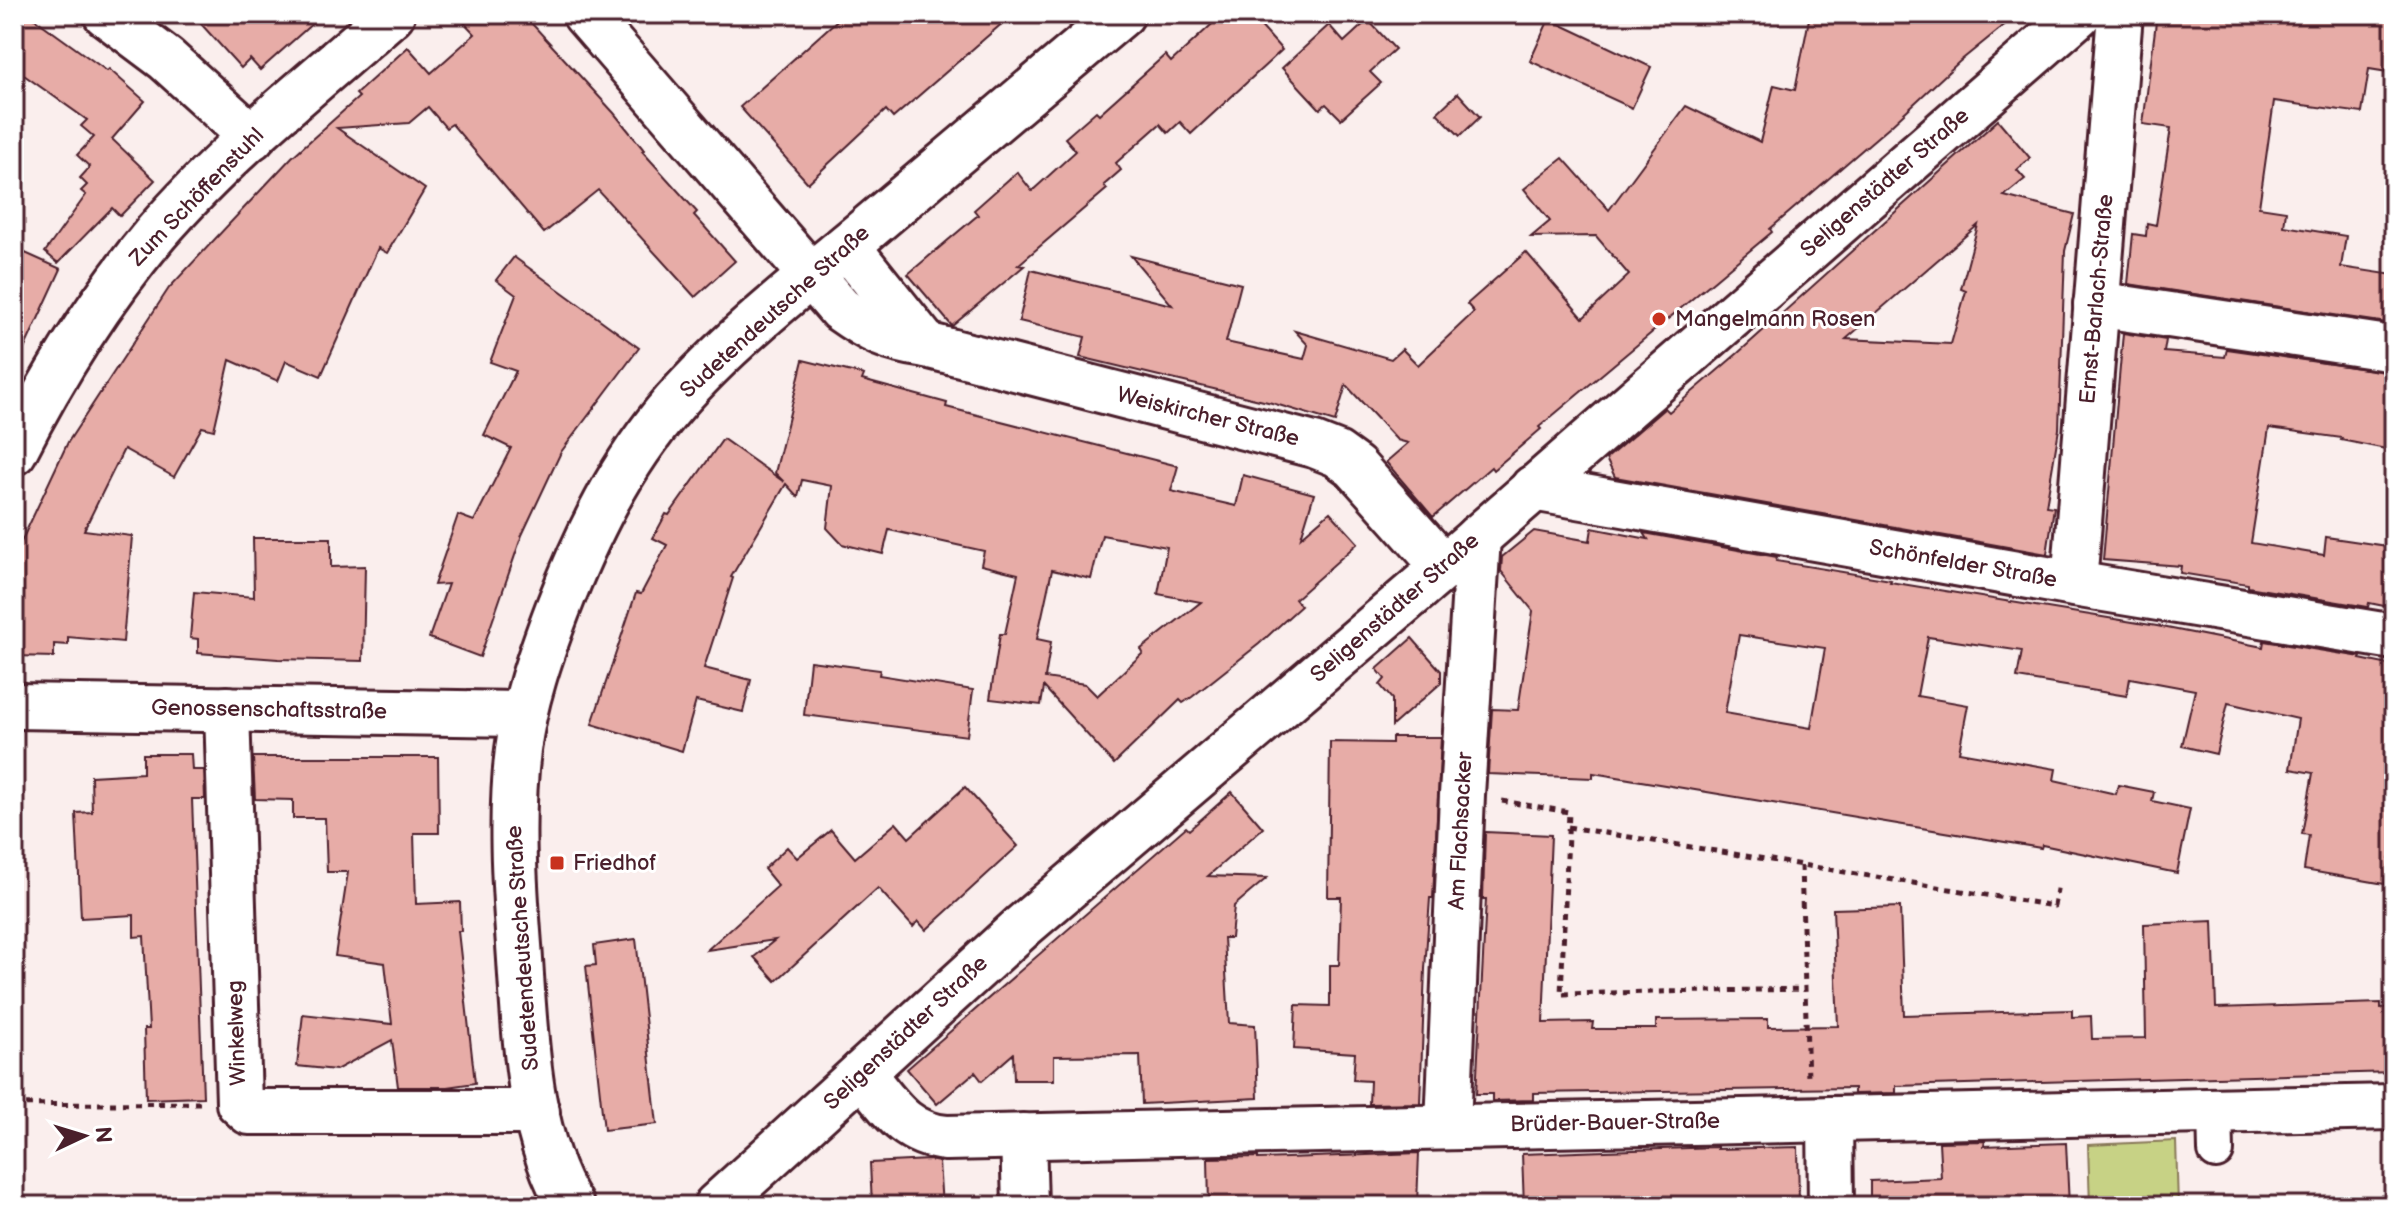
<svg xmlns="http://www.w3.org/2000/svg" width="2408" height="1220" viewBox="0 0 2408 1220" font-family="'Balsamiq Sans',sans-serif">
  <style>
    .park { fill: #c7d285; stroke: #887858; stroke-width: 2 }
    .building { fill: #e7aca7; stroke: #4a1f2b; stroke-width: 2; fill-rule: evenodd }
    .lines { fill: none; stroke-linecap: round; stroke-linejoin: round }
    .pedestrian-casing { stroke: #4a1f2b; stroke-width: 40 }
    .minor-casing { stroke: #4a1f2b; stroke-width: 50 }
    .secondary-casing { stroke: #4a1f2b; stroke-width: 50 }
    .path { stroke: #4a1f2b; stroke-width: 5; stroke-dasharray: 6 6; stroke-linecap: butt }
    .pedestrian { stroke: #fff; stroke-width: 34 }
    .minor { stroke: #fff; stroke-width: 44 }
    .secondary { stroke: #fff; stroke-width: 44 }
    .poi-dot { fill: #c8321e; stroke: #fff; stroke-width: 3 }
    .labels { text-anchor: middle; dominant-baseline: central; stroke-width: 6; stroke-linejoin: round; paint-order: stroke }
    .street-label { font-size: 22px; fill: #4a1f2b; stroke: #fff }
    .poi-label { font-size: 22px; fill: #4a1f2b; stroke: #fff; text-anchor: start }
  </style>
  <rect width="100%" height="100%" fill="#faeeed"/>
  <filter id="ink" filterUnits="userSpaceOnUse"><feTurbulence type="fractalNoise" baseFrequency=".0125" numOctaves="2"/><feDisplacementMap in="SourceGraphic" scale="16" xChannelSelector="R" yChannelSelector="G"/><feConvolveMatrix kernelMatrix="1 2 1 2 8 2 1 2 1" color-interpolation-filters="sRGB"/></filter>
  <g filter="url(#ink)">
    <path class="park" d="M2176 1141 2178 1206H2090L2088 1145Z"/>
    <g class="building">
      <path d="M14 14H28L107 71 109 69 145 101 112 139 155 180 120 216 112 208 58 263 45 252 86 195 81 191 87 185 80 178 90 167 77 155 94 137 81 126 87 120 14 68Z"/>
      <path d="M192 14H323L260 70 250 59 241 68Z"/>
      <path d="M456 14H523L614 113 644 150 642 151 697 212 694 215 735 261 695 297 598 190 544 233 452 124 446 128 428 107 409 123 337 128 425 189 387 253 378 248 321 376 286 361 278 381 230 360 214 430 202 427 174 477 124 449 84 530 132 536 123 642 68 637V645L54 644V657L14 656V557L68 442 169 288 292 157 359 97 356 94 408 47 431 73 475 34Z"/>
      <path d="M844 14H1013L893 118 886 110 808 183 740 107Z"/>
      <path d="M1223 14H1250L1282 50 1191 134 1180 122 1168 133 1160 124 1116 163 1121 170 1104 185 1107 189 1018 265 1024 266 952 326 908 274 978 215 974 210 1017 172 1032 191 1076 151 1065 138 1096 111 1099 114 1165 55 1171 62Z"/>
      <path d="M1810 14H2018L1959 62 1890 126 1770 229 1772 232 1539 427 1541 429 1493 470 1491 467 1433 517 1386 462 1408 443 1397 440 1346 385 1335 422 1272 403 1080 357 1085 337 1019 321 1031 270 1172 305 1131 256 1241 284 1226 342 1304 359 1308 345 1295 331 1391 359 1402 349 1418 365 1474 312 1467 304 1526 252 1583 318 1629 275 1596 236 1531 237 1550 221 1524 189 1563 158 1609 210 1686 106 1760 142 1774 85 1795 90Z"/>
      <path d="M2157 14H2394V73L2369 69 2362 113 2274 101 2259 207 2286 211 2284 226 2346 236 2341 267 2394 275V324L2128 284 2133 234 2146 236 2147 223 2156 225 2171 128 2143 124Z"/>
      <path d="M1549 19 1651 67 1632 108 1530 61Z"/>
      <path d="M1368 20 1395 49 1370 72 1381 83 1341 119 1326 104 1320 109 1282 68 1329 25 1344 42Z"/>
      <path d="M1458 93 1480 117 1460 136 1437 113Z"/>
      <path d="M1998 120 2030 158 2017 170 2025 179 2004 196 2074 214 2065 251 2059 429 2046 506 2054 507 2047 554 1615 477 1606 459 1665 408 1669 412 1738 353ZM1978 225 1961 289 1966 291 1951 344 1846 339Z"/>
      <path d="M14 248 61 269 14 371Z"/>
      <path d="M514 257 639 348 561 452 522 535 480 657 429 638 448 584 434 585 458 515 474 521 511 448 484 435 516 371 490 362 516 295 496 280Z"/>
      <path d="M2123 333 2166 340 2164 352 2225 357 2227 349 2394 373V433L2391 450 2341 440 2342 438 2269 428 2251 543 2324 555 2326 537 2394 547V608L2369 603 2368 607 2248 587V584L2180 573 2181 566 2103 560Z"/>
      <path d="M803 360 864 375 862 380 947 403 946 407 1178 466 1171 491 1236 506 1243 475 1314 494 1301 537 1330 512 1358 543 1295 599 1301 606 1259 644 1192 697 1183 703 1180 700 1114 764 1044 687 1041 705 990 699 1000 634H1005L1018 574 981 565 984 551 889 530 883 554 842 544 827 528 832 486 802 480 798 497 786 484 731 577 733 578 704 668 751 680 743 712 696 701 682 751 592 724 636 593 641 594 667 545 653 538 666 514 669 515 723 439 784 482 775 473ZM1102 535 1167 547 1158 594 1201 602 1141 649 1143 653 1097 696 1085 684 1045 678 1051 642 1037 639 1052 570 1091 579Z"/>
      <path d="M1592 528 1648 539 1644 533 1777 557 1776 561 1891 580 1890 582 2157 626 2263 647 2264 641 2361 657 2360 659 2394 666V835L2385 884 2304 870 2309 835 2302 834 2313 773 2290 769 2298 719 2228 703 2216 754 2182 746 2195 690 2130 678 2127 696 2017 678 2022 651 1928 637 1917 696 1968 705 1959 752 2056 769 2054 780 2116 794 2118 785 2154 792 2152 801 2190 809 2177 873 2042 845 2041 848 1593 773V778L1488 774 1492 709 1518 710 1533 611 1501 571 1502 557 1534 531 1590 541ZM1739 635 1825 648 1811 728 1725 713Z"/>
      <path d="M253 538H331V567L365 566 363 661 278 659 198 653V639L190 638 194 592 254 597Z"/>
      <path d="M1412 638 1441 671V683L1392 726V699L1380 685 1385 679 1377 669Z"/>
      <path d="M810 661 880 670 879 675 973 690 967 736 804 715Z"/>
      <path d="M1392 737H1441L1433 898H1430L1425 969 1420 1103 1369 1104 1370 1081 1353 1080 1355 1053 1294 1049 1296 1005 1330 1006V965H1339L1341 897H1328L1330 742 1392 743Z"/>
      <path d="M143 754H191L192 770H204L205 799H192L203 1097 146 1099 144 1029H149L144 936 134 937V915L81 918 76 813 92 812 91 776 143 773Z"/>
      <path d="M253 757H438L439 833H414L416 904 460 902 461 931H458L475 1083 447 1087H398L392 1040 336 1070 297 1066 303 1014 392 1024 385 963 335 956 348 872H327L325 818H293V800L255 799Z"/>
      <path d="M965 787 1018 846 926 930 918 921 913 927 878 888 776 981 754 957 775 940 707 950 778 886 764 869 787 847 797 858 831 830 855 858 896 823 909 838Z"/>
      <path d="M1232 792 1263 828 1208 876 1267 878 1234 906 1231 938H1224L1229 1023 1255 1025 1258 1098 1142 1104 1140 1055 1054 1056V1080H1014L1013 1054 982 1081 975 1072 937 1104 907 1069 1186 827 1189 830Z"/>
      <path d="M1485 832 1551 835 1543 1023 1593 1022 1592 1029H1656V1020L1768 1019V1027L1838 1026 1833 909 1900 907 1904 1015 2072 1010V1017L2091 1016 2092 1039 2146 1038 2144 924 2213 921 2216 1008 2381 1003V1008L2394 1007V1072L1896 1086V1093L1854 1094V1088L1533 1093V1100L1492 1101V1094H1476L1486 899H1483Z"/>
      <path d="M636 939 657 1124 604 1130 586 966 596 965 594 945Z"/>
      <path d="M1985 1141 1984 1146 2066 1143 2069 1206H1870V1181L1941 1178 1939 1142Z"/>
      <path d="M1717 1147V1149L1798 1147 1799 1206 1675 1205V1200L1622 1206H1524L1522 1154Z"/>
      <path d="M1419 1153 1417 1204 1209 1206 1208 1158 1258 1157V1159Z"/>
      <path d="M929 1160 939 1162 942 1206H872L870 1163Z"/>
    </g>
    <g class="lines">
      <defs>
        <path id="pedestrian" d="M2215 1111 2216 1151"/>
        <g id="minor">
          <path d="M106 14 166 59 252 137"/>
          <path d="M585 14 840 309C871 331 888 340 926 345L1314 445 1337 454 1355 467 1444 567"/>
          <path d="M847 246 926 345"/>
          <path d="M2096 304 2394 349"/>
          <path d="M14 452C53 375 100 300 156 233 226 152 312 84 392 14"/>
          <path d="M1533 488 2074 584 2394 637"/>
          <path d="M2074 584 2120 14"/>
          <path d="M14 706 524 714"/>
          <path d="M227 709 239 1103 249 1112H537"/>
          <path d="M862 1073C888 1104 903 1134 946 1138L2394 1107"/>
          <path d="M1830 1119 1831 1206"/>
          <path d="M1448 1125 1462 795 1478 537"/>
          <path d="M1023 1136 1025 1206"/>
          <path d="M571 1206C526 1134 525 1028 519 945 514 881 510 815 518 750 524 702 540 656 557 611 586 536 620 465 674 403 730 339 801 284 867 229 952 157 1037 86 1122 14"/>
        </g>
        <path id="secondary" d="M716 1206 1023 926 1444 567 2079 14"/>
      </defs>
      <use href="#pedestrian" class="pedestrian-casing"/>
      <use href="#minor" class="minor-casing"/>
      <use href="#secondary" class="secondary-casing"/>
      <g class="path">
        <path d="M1502 801 1569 812 1561 994 1805 989"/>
        <path d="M1568 827 2054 906 2058 884"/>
        <path d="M1801 866 1808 1079"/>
        <path d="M14 1105 201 1103"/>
        <path d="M468 1206 518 1202 524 1198"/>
      </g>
      <use href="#pedestrian" class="pedestrian"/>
      <use href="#minor" class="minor"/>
      <use href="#secondary" class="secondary"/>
    </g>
  </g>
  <g class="poi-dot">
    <circle cx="1659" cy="319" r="8"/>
    <rect x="549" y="855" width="16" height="16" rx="4"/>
  </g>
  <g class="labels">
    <g class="street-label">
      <text transform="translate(1885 183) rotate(-41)">Seligenstädter Straße</text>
      <text transform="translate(197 197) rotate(-46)">Zum Schöffenstuhl</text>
      <text transform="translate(2097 299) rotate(-85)">Ernst-Barlach-Straße</text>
      <text transform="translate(775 312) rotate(-42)">Sudetendeutsche Straße</text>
      <text transform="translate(1208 417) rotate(14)">Weiskircher Straße</text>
      <text transform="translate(1963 564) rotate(10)">Schönfelder Straße</text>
      <text transform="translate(1395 608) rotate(-41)">Seligenstädter Straße</text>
      <text transform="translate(269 710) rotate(1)">Genossenschaftsstraße</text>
      <text transform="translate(1461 831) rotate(-87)">Am Flachsacker</text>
      <text transform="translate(523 948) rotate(-94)">Sudetendeutsche Straße</text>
      <text transform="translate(237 1033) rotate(-92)">Winkelweg</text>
      <text transform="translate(906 1033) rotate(-43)">Seligenstädter Straße</text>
      <text transform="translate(1615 1123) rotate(-1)">Brüder-Bauer-Straße</text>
    </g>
    <g class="poi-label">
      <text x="1675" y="319">Mangelmann Rosen</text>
      <text x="573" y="863">Friedhof</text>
    </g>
  </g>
  <rect width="2408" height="1220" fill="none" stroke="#fff" stroke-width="48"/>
  <rect x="24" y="24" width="2360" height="1172" fill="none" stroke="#4a1f2b" stroke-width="3" filter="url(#ink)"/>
  <g transform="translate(84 1136) rotate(86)" stroke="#ffffff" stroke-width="6" paint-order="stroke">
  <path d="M0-6L14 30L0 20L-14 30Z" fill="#4a1f2b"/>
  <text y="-12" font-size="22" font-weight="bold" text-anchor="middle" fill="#4a1f2b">N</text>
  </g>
</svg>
